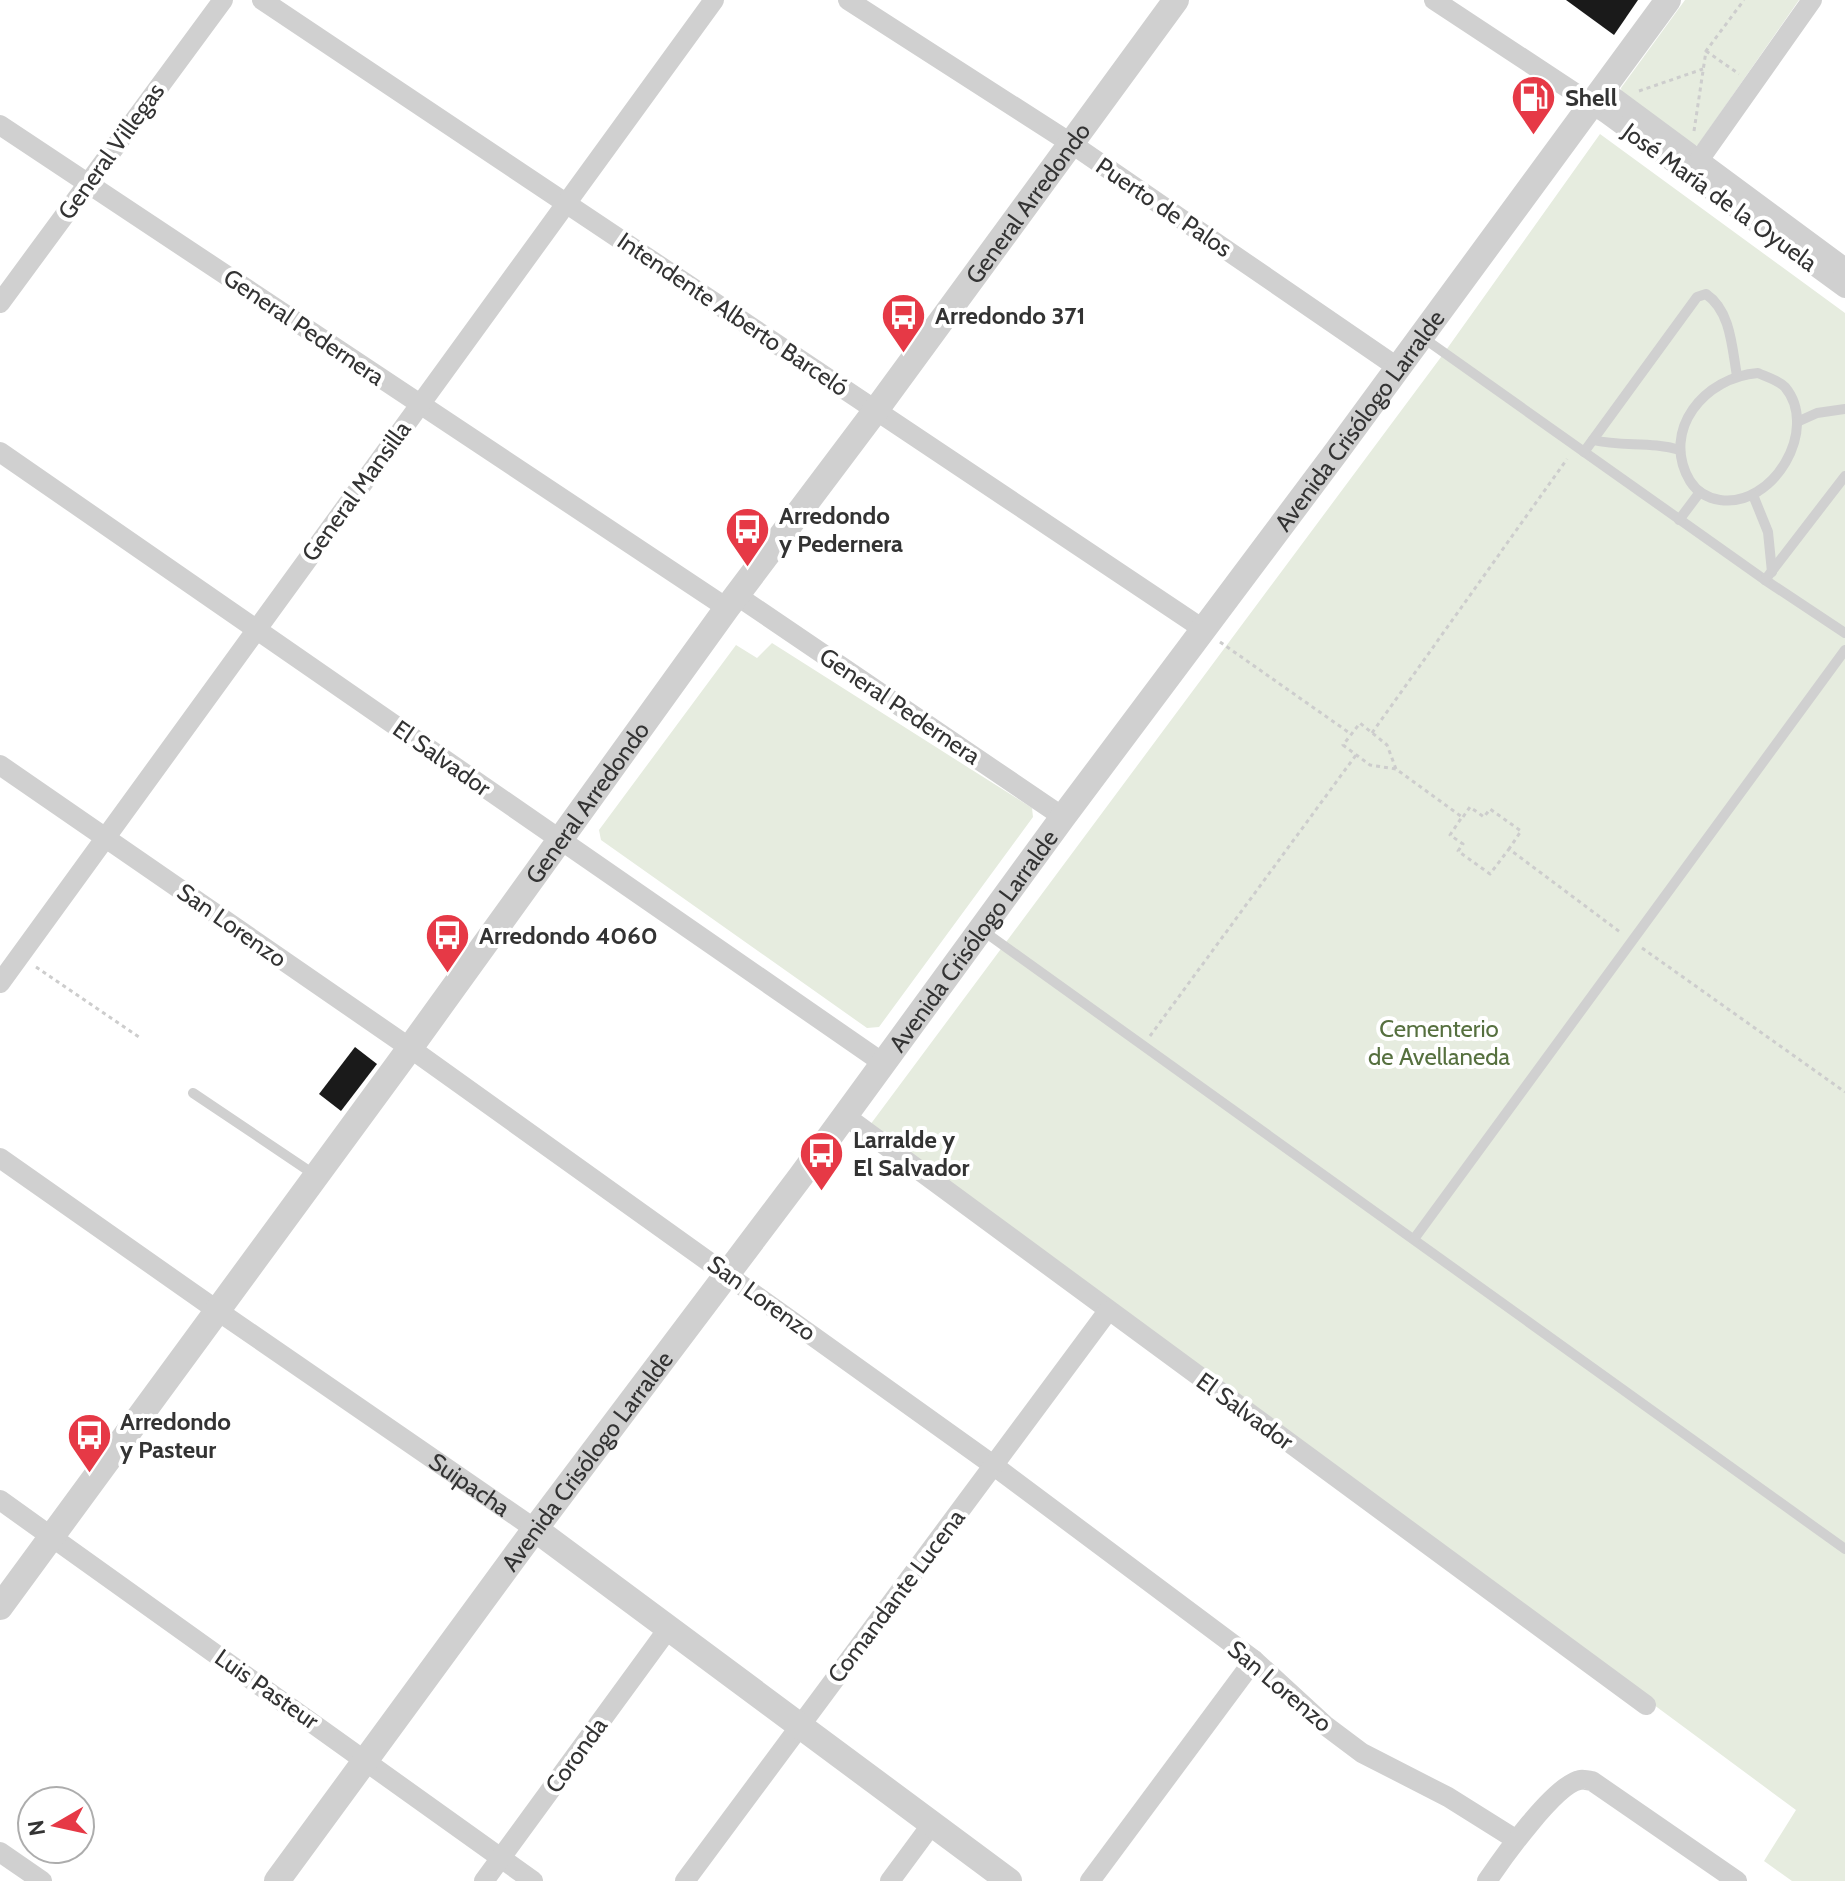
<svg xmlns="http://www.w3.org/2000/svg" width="1845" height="1881" viewBox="0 0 1845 1881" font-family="Cabin,sans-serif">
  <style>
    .green { fill: #e6ecdf }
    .building { fill: #1a1a1a }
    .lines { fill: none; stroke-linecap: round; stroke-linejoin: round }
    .path { stroke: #cdcdcd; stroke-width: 3; stroke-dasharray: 4 4; stroke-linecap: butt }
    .service { stroke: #d0d0d0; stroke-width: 10 }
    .minor { stroke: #d0d0d0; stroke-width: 20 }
    .tertiary { stroke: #d0d0d0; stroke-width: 26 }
    .labels { text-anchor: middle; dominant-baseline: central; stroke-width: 8; stroke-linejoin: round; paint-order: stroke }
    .poi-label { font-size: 24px; font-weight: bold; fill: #333; stroke: #fff; text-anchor: start }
    .street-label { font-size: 24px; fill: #333; stroke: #fff }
    .park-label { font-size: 24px; fill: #56703f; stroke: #fff }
  </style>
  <rect width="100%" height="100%" fill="#fff"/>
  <g class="green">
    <path d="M1685 0H1799L1698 145 1694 147 1622 93 1621 88Z"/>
    <path d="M1600 134 1845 313V1881H1792L1764 1861 1796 1810 870 1125 1444 353Z"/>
    <path d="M772 643 1032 808 1033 817 879 1027 867 1028 601 840 599 830 736 645 757 658Z"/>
  </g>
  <g class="building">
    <path d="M1566 0H1638L1614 35Z"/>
    <path d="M355 1047 377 1064 341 1111 319 1094Z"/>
  </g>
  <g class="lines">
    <g class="path">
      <path d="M1706 51 1739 74"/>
      <path d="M1639 91 1703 69"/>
      <path d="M1694 131 1706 51 1744 0"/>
      <path d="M1220 642 1351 734"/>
      <path d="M1372 733 1567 459"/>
      <path d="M1396 769 1387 745 1360 723 1343 745 1370 765 1396 769 1462 817 1450 835 1463 844 1458 851 1490 874 1509 849 1620 932"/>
      <path d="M1463 817 1470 807 1484 817 1490 809 1521 831 1509 849"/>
      <path d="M1642 948 1845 1092"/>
      <path d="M36 967 139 1037"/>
      <path d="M1150 1036 1356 755"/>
    </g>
    <g class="service">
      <path d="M1422 337 1765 580 1845 633"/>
      <path d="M1758 373C1767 377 1778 380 1785 387 1820 429 1773 508 1720 500 1707 498 1697 492 1690 481 1660 430 1705 377 1758 373Z"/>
      <path d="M1797 422 1817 413 1845 409"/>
      <path d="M1593 440C1622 447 1651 441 1680 450"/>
      <path d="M1584 452 1697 297 1706 294C1731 311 1732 348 1737 376"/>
      <path d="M1753 495 1768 532 1772 572"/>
      <path d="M1679 520 1700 492"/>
      <path d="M1765 580 1845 476"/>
      <path d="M982 930 1845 1549"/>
      <path d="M193 1093 315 1175"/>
      <path d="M1414 1239 1845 650"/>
    </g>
    <g class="minor">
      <path d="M262 0 1203 629"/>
      <path d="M848 0 1072 144 1397 367"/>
      <path d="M1434 0 1607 114 1845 288"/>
      <path d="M1603 89 1845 268"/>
      <path d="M0 125 727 608"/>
      <path d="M1692 170 1812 0"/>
      <path d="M0 303 223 0"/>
      <path d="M0 452 883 1063"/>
      <path d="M736 595 1063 817"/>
      <path d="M0 765 410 1048 993 1465 1254 1660 1326 1726 1362 1753 1448 1797 1515 1839"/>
      <path d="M0 983 714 0"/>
      <path d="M844 1115 1646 1705"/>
      <path id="s1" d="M0 1158 218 1311 535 1529"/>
      <path d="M0 1500 533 1881"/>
      <path d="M0 1852 42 1881"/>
      <path d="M484 1881 668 1629"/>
      <path d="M685 1881 1108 1311"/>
      <path d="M890 1881 932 1824"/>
      <path d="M1090 1881 1254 1660"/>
      <path d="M1487 1881C1502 1859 1555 1784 1580 1780 1581 1779 1591 1781 1592 1781L1737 1881"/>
    </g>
    <g class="tertiary">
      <path d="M535 1529 1009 1881"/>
      <path id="s2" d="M0 1607 410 1048 727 608 876 410 1176 0"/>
      <path id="s3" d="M277 1881 535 1529 801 1176 1063 817 1337 451 1668 0"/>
    </g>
  </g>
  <defs>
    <symbol id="fuel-pin" viewBox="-11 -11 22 30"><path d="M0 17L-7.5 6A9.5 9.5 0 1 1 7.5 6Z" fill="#e63946" stroke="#fff"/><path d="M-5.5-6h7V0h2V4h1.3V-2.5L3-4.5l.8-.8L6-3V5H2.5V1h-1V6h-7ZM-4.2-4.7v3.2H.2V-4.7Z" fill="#fff"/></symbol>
    <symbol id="bus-pin" viewBox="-11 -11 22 30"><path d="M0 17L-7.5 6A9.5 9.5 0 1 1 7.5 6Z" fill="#e63946" stroke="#fff"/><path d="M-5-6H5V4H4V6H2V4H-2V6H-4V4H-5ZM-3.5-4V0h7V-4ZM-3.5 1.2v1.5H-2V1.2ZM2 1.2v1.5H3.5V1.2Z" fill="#fff"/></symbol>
  </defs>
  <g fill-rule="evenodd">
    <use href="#fuel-pin" x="1508" y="72" width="51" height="69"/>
    <use href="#bus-pin" x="878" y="290" width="51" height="69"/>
    <use href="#bus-pin" x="722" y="504" width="51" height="69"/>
    <use href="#bus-pin" x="422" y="910" width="51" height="69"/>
    <use href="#bus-pin" x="796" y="1128" width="51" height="69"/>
    <use href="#bus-pin" x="64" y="1410" width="51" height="69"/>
  </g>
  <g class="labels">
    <g class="poi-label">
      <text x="1565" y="97">Shell</text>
      <text x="935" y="315">Arredondo 371</text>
      <text x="779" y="515">Arredondo<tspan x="779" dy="28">y Pedernera</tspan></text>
      <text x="479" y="935">Arredondo 4060</text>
      <text x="853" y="1139">Larralde y<tspan x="853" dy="28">El Salvador</tspan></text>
      <text x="120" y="1421">Arredondo<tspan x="120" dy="28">y Pasteur</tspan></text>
    </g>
    <g class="street-label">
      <text transform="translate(111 151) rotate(-54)">General Villegas</text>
      <text transform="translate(1720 197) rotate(36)">José María de la Oyuela</text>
      <text stroke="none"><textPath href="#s2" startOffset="1740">General Arredondo</textPath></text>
      <text transform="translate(1164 207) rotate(34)">Puerto de Palos</text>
      <text transform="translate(733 314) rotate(34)">Intendente Alberto Barceló</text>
      <text transform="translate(304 327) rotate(34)">General Pedernera</text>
      <text stroke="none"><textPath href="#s3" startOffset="1818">Avenida Crisólogo Larralde</textPath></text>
      <text transform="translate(356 491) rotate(-54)">General Mansilla</text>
      <text transform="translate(900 706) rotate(34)">General Pedernera</text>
      <text transform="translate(442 758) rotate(35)">El Salvador</text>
      <text stroke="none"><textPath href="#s2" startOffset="996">General Arredondo</textPath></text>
      <text transform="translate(232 925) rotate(35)">San Lorenzo</text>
      <text stroke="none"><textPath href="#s3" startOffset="1170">Avenida Crisólogo Larralde</textPath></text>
      <text transform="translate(762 1298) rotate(36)">San Lorenzo</text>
      <text transform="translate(1245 1411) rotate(36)">El Salvador</text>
      <text stroke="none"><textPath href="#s3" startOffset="522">Avenida Crisólogo Larralde</textPath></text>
      <text stroke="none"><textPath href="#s1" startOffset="572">Suipacha</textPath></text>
      <text transform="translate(896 1596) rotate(-53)">Comandante Lucena</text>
      <text transform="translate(1280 1686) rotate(40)">San Lorenzo</text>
      <text transform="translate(267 1689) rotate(35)">Luis Pasteur</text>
      <text transform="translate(576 1755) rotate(-54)">Coronda</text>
    </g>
    <g class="park-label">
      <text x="1439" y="1028">Cementerio<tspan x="1439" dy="28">de Avellaneda</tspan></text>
    </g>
  </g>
  <g transform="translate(56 1825) rotate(261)"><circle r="38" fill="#ffffff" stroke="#adadad" stroke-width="2"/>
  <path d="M0-6L14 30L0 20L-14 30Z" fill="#e63946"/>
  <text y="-12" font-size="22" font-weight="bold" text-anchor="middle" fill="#333333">N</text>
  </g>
</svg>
